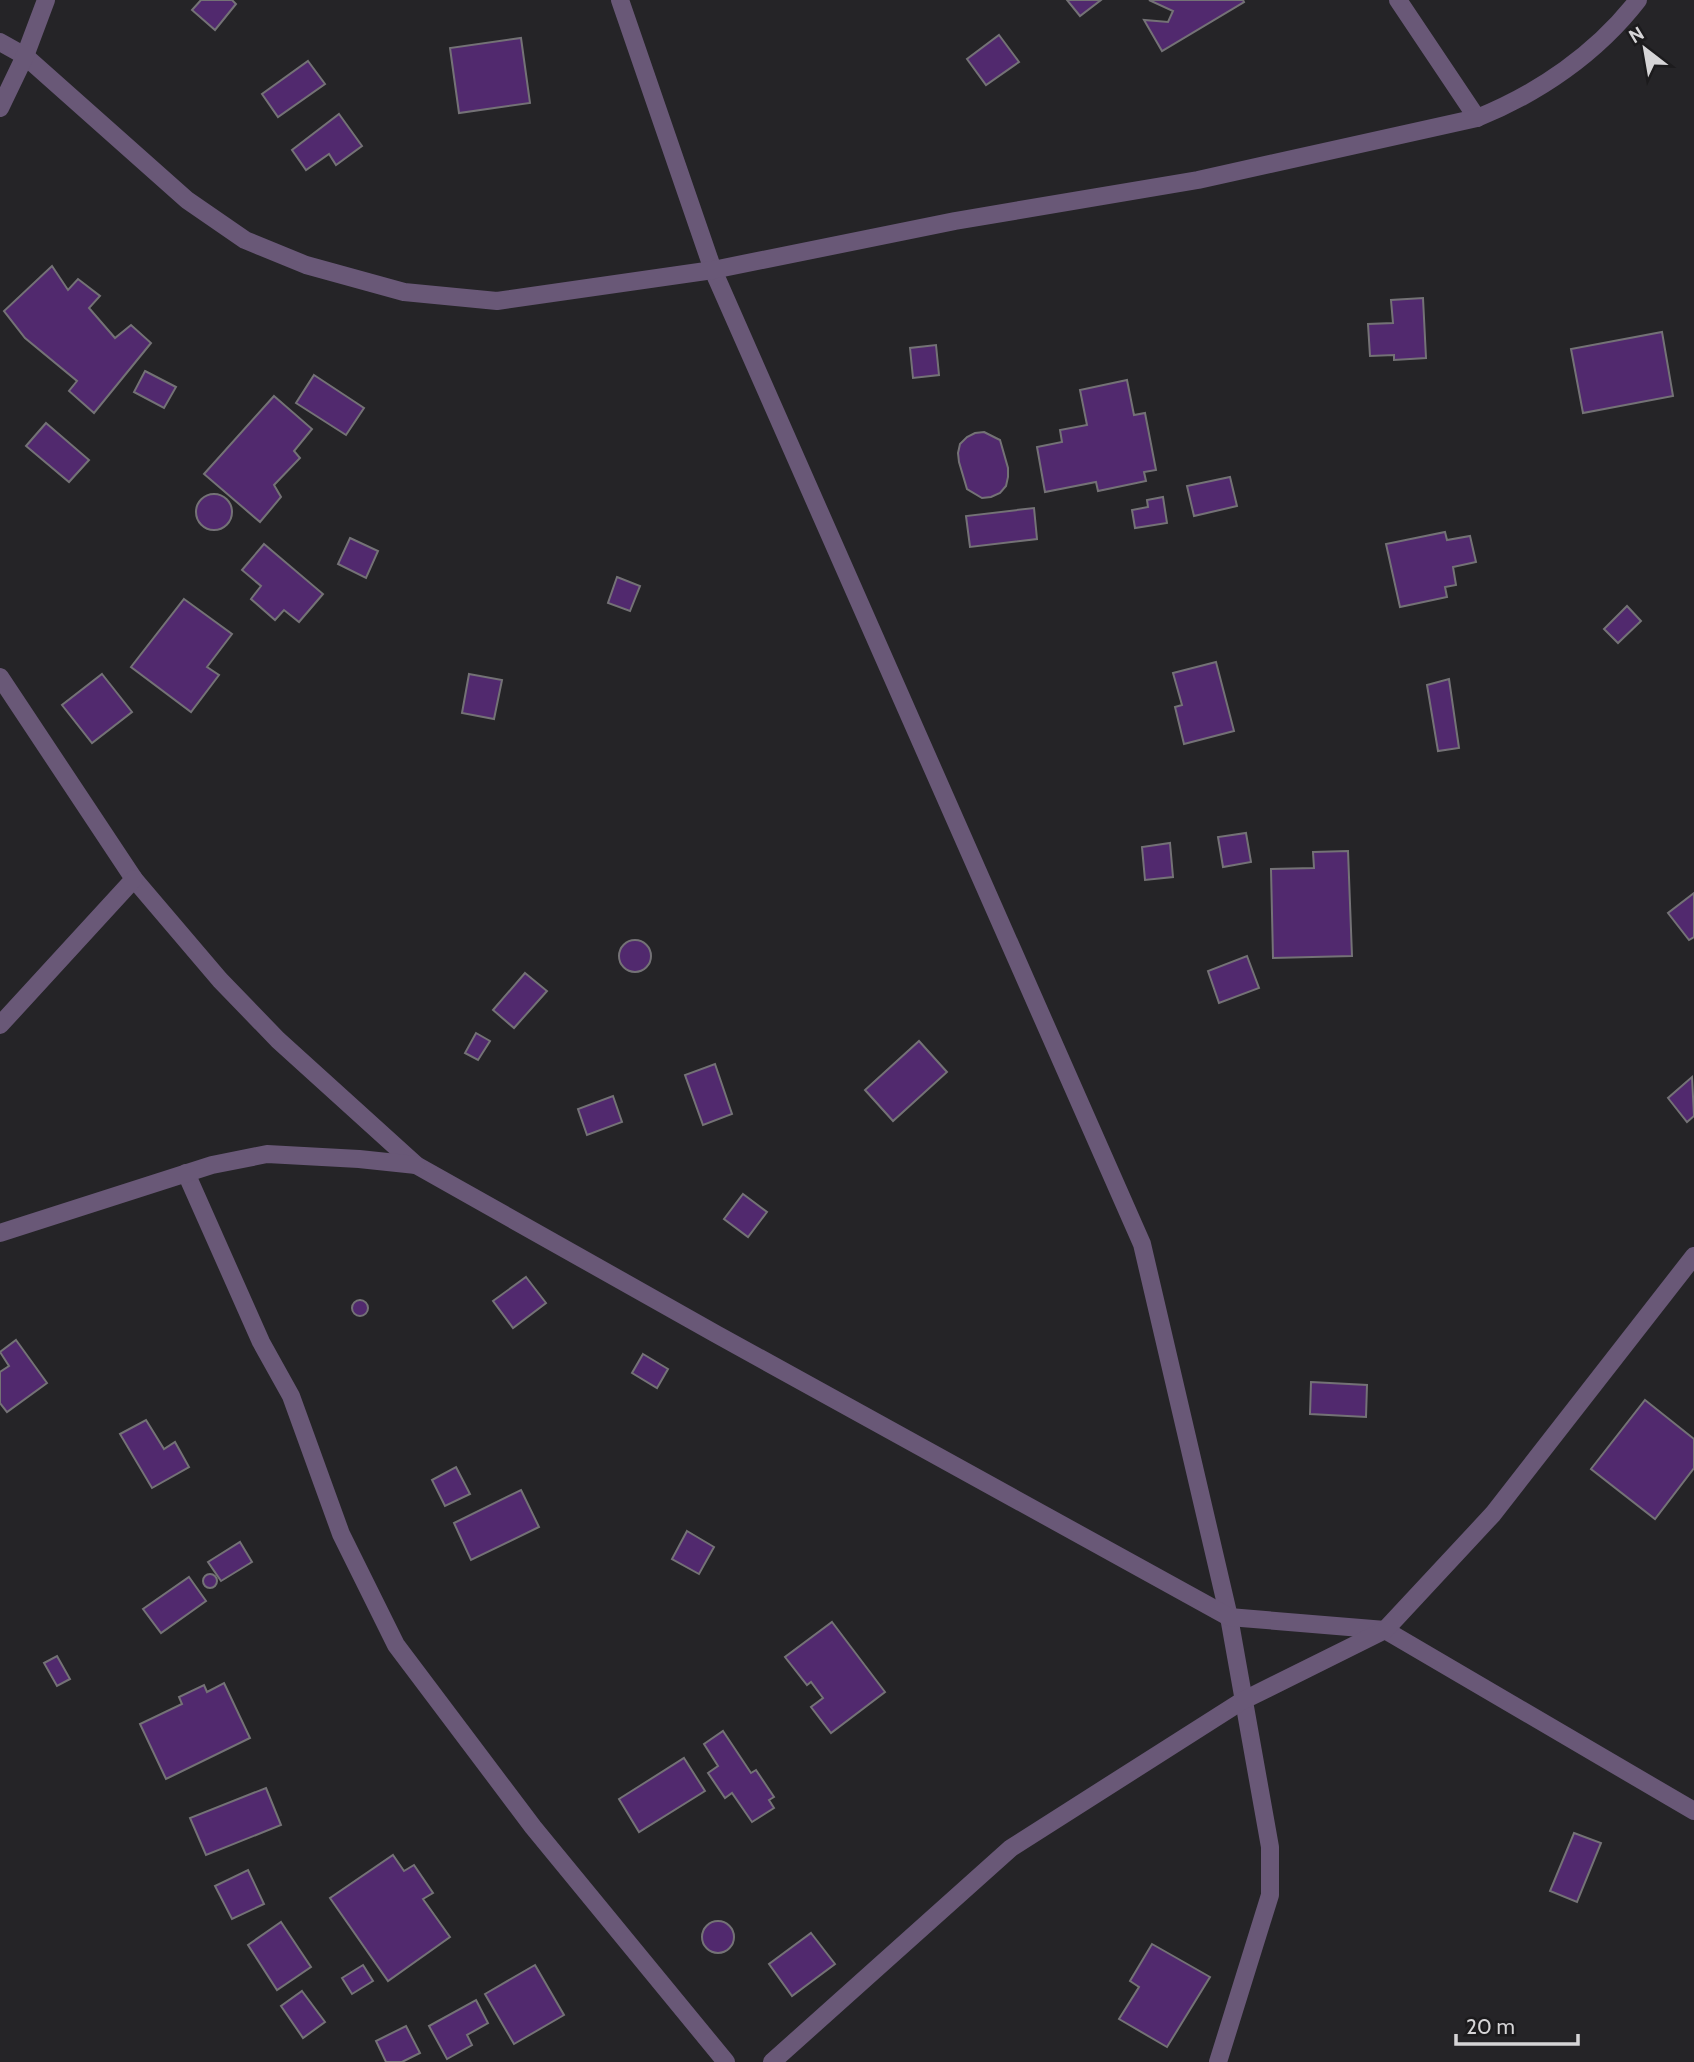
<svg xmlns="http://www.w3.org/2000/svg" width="1694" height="2062" viewBox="0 0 1694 2062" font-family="Cabin,sans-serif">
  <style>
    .building { fill: #51296e; stroke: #747276; stroke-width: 2 }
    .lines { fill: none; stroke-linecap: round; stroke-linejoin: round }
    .minor { stroke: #695877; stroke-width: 18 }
  </style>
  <rect width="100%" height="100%" fill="#252427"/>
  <g class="building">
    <path d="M201 0H232L236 4 215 30 192 10Z"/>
    <path d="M1067 0H1101L1080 16Z"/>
    <path d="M1149 0H1243L1244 2 1162 51 1144 20 1168 22 1173 11Z"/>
    <path d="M999 35 1019 62 986 85 967 59Z"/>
    <path d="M521 38 530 103 459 113 450 48Z"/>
    <path d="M308 61 325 84 278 117 262 94Z"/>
    <path d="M339 114 362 146 336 165 329 154 306 170 292 150Z"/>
    <path d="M52 266 68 290 78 279 100 296 89 308 115 338 131 325 151 343 94 413 69 391 77 381 25 338 4 311Z"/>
    <path d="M1423 298 1426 358 1394 360V355L1370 356 1368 324 1393 323 1391 300Z"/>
    <path d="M1662 332 1673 396 1583 413 1571 349Z"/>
    <path d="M936 345 939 375 913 378 910 348Z"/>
    <path d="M145 371 176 387 164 408 134 392Z"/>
    <path d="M314 375 364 408 346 435 296 403Z"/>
    <path d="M1127 380 1134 415 1145 413 1156 470 1144 472 1146 481 1098 491 1096 482 1045 492 1037 447 1062 442 1060 430 1087 425 1080 390Z"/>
    <path d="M274 396 312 429 294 451 300 458 274 485 281 497 260 522 204 474Z"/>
    <path d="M46 423 89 460 69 482 26 446Z"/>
    <path d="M984 432 1000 440 1008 468V477L1006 486 1000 493 991 497 982 498 967 489 959 462 958 453 960 444 967 437 975 433Z"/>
    <path d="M1230 477 1237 506 1194 516 1187 486Z"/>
    <circle cx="214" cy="512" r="18"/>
    <path d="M1163 497 1167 523 1135 528 1132 510 1148 507 1147 500Z"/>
    <path d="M1034 508 1037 539 970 547 966 516Z"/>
    <path d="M1445 532 1447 540 1470 536 1476 562 1453 567 1456 585 1445 587 1447 597 1400 607 1386 544Z"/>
    <path d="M350 538 378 551 366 578 338 564Z"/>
    <path d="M264 544 323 594 299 622 284 610 275 620 251 599 261 586 242 570Z"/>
    <path d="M617 577 640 586 630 611 608 603Z"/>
    <path d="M184 599 232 634 207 667 219 675 191 712 131 667Z"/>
    <path d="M1627 606 1641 621 1618 643 1604 629Z"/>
    <path d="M1216 662 1234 731 1184 744 1175 707 1182 705 1173 673Z"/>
    <path d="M102 674 132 712 92 743 62 705Z"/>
    <path d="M469 674 502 680 494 719 462 713Z"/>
    <path d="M1449 679 1459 748 1438 751 1427 685Z"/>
    <path d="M1246 833 1251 862 1223 867 1218 837Z"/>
    <path d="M1170 843 1173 877 1145 880 1142 847Z"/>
    <path d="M1348 851 1352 956 1273 958 1271 869 1314 868 1313 852Z"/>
    <path d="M1694 893V937L1689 940 1668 913Z"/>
    <circle cx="635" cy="956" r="16"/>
    <path d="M1247 956 1259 988 1219 1003 1208 971Z"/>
    <path d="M525 973 547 991 514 1028 493 1010Z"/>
    <path d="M476 1033 490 1041 478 1060 465 1053Z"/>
    <path d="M919 1041 947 1072 893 1121 865 1090Z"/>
    <path d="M715 1064 732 1114 703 1125 685 1075Z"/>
    <path d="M1692 1077 1694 1116 1687 1122 1668 1098Z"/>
    <path d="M613 1096 622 1122 587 1135 578 1109Z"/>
    <path d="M743 1194 767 1212 748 1237 724 1219Z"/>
    <path d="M526 1277 546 1303 513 1328 493 1301Z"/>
    <circle cx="360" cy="1308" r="8"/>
    <path d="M16 1340 47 1383 7 1412 0 1403V1372L9 1366 0 1352Z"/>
    <path d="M643 1354 668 1369 657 1388 632 1373Z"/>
    <path d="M1311 1382 1367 1385 1366 1417 1310 1414Z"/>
    <path d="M1645 1400 1694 1439V1468L1655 1519 1591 1469Z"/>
    <path d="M146 1420 164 1449 175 1442 189 1467 152 1488 120 1434Z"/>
    <path d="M456 1467 470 1494 445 1506 432 1480Z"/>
    <path d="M521 1490 539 1527 471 1560 454 1523Z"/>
    <path d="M687 1531 714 1547 699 1574 672 1559Z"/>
    <path d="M240 1542 252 1562 221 1581 208 1562Z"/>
    <circle cx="210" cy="1581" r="7"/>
    <path d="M189 1577 206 1601 161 1633 143 1609Z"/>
    <path d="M832 1622 885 1692 831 1733 811 1707 823 1698 811 1682 807 1685 785 1657Z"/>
    <path d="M57 1656 70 1679 57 1686 44 1663Z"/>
    <path d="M224 1683 250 1738 166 1779 140 1724 182 1704 179 1697 204 1685 207 1692Z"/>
    <path d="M723 1731 751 1773 756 1770 774 1797 769 1800 774 1808 752 1822 732 1793 725 1798 708 1773 718 1766 704 1744Z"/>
    <path d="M684 1758 705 1791 639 1832 619 1799Z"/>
    <path d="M266 1788 281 1825 206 1855 190 1818Z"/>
    <path d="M1574 1833 1601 1843 1577 1902 1550 1891Z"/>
    <path d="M393 1855 404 1871 414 1865 433 1893 423 1899 450 1937 388 1981 330 1898Z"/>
    <path d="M248 1870 264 1904 232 1919 215 1886Z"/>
    <circle cx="718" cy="1937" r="16"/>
    <path d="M281 1922 311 1967 277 1990 248 1945Z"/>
    <path d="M811 1933 835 1964 792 1996 769 1964Z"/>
    <path d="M1152 1944 1210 1977 1167 2047 1119 2019 1139 1987 1130 1981Z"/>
    <path d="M363 1965 373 1981 352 1994 342 1978Z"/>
    <path d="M535 1965 564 2015 514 2044 485 1994Z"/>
    <path d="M302 1991 325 2022 303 2038 281 2006Z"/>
    <path d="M476 2000 488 2023 467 2035 472 2045 447 2059 429 2026Z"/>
    <path d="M406 2026 420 2053 402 2062H386L376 2041Z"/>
  </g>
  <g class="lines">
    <g class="minor">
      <path d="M620 0 713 270 1142 1244 1229 1617 1270 1847V1895L1218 2062"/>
      <path d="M1398 0 1477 118"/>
      <path d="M0 42 25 56 187 200 245 240 306 265 404 292 497 301 713 270 955 221 1198 180 1477 118C1539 93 1597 53 1638 0"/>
      <path d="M0 108 25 56 46 0"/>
      <path d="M0 677 134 879 220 980 278 1040 416 1165 716 1334 1229 1617 1385 1630 1694 1811"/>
      <path d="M0 1025 134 879"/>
      <path d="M186 1173 261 1342 291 1396 341 1534 396 1645 533 1827 726 2062"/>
      <path d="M0 1233 212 1165 267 1154 359 1159 416 1165"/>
      <path d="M772 2062 1011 1848 1242 1701 1385 1630 1493 1514 1694 1256"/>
    </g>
  </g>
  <g transform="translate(1645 49) rotate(329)" stroke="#1c1b1d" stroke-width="5" paint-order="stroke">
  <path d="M0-5L12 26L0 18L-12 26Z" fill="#d6d5d7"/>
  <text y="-10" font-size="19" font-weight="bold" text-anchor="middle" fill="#d6d5d7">N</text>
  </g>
  <path d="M1456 2034v10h122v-10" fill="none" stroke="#d6d5d7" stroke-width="3.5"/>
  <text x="1466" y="2034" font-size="21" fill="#d6d5d7" stroke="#1c1b1d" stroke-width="5" paint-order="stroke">20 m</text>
</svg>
